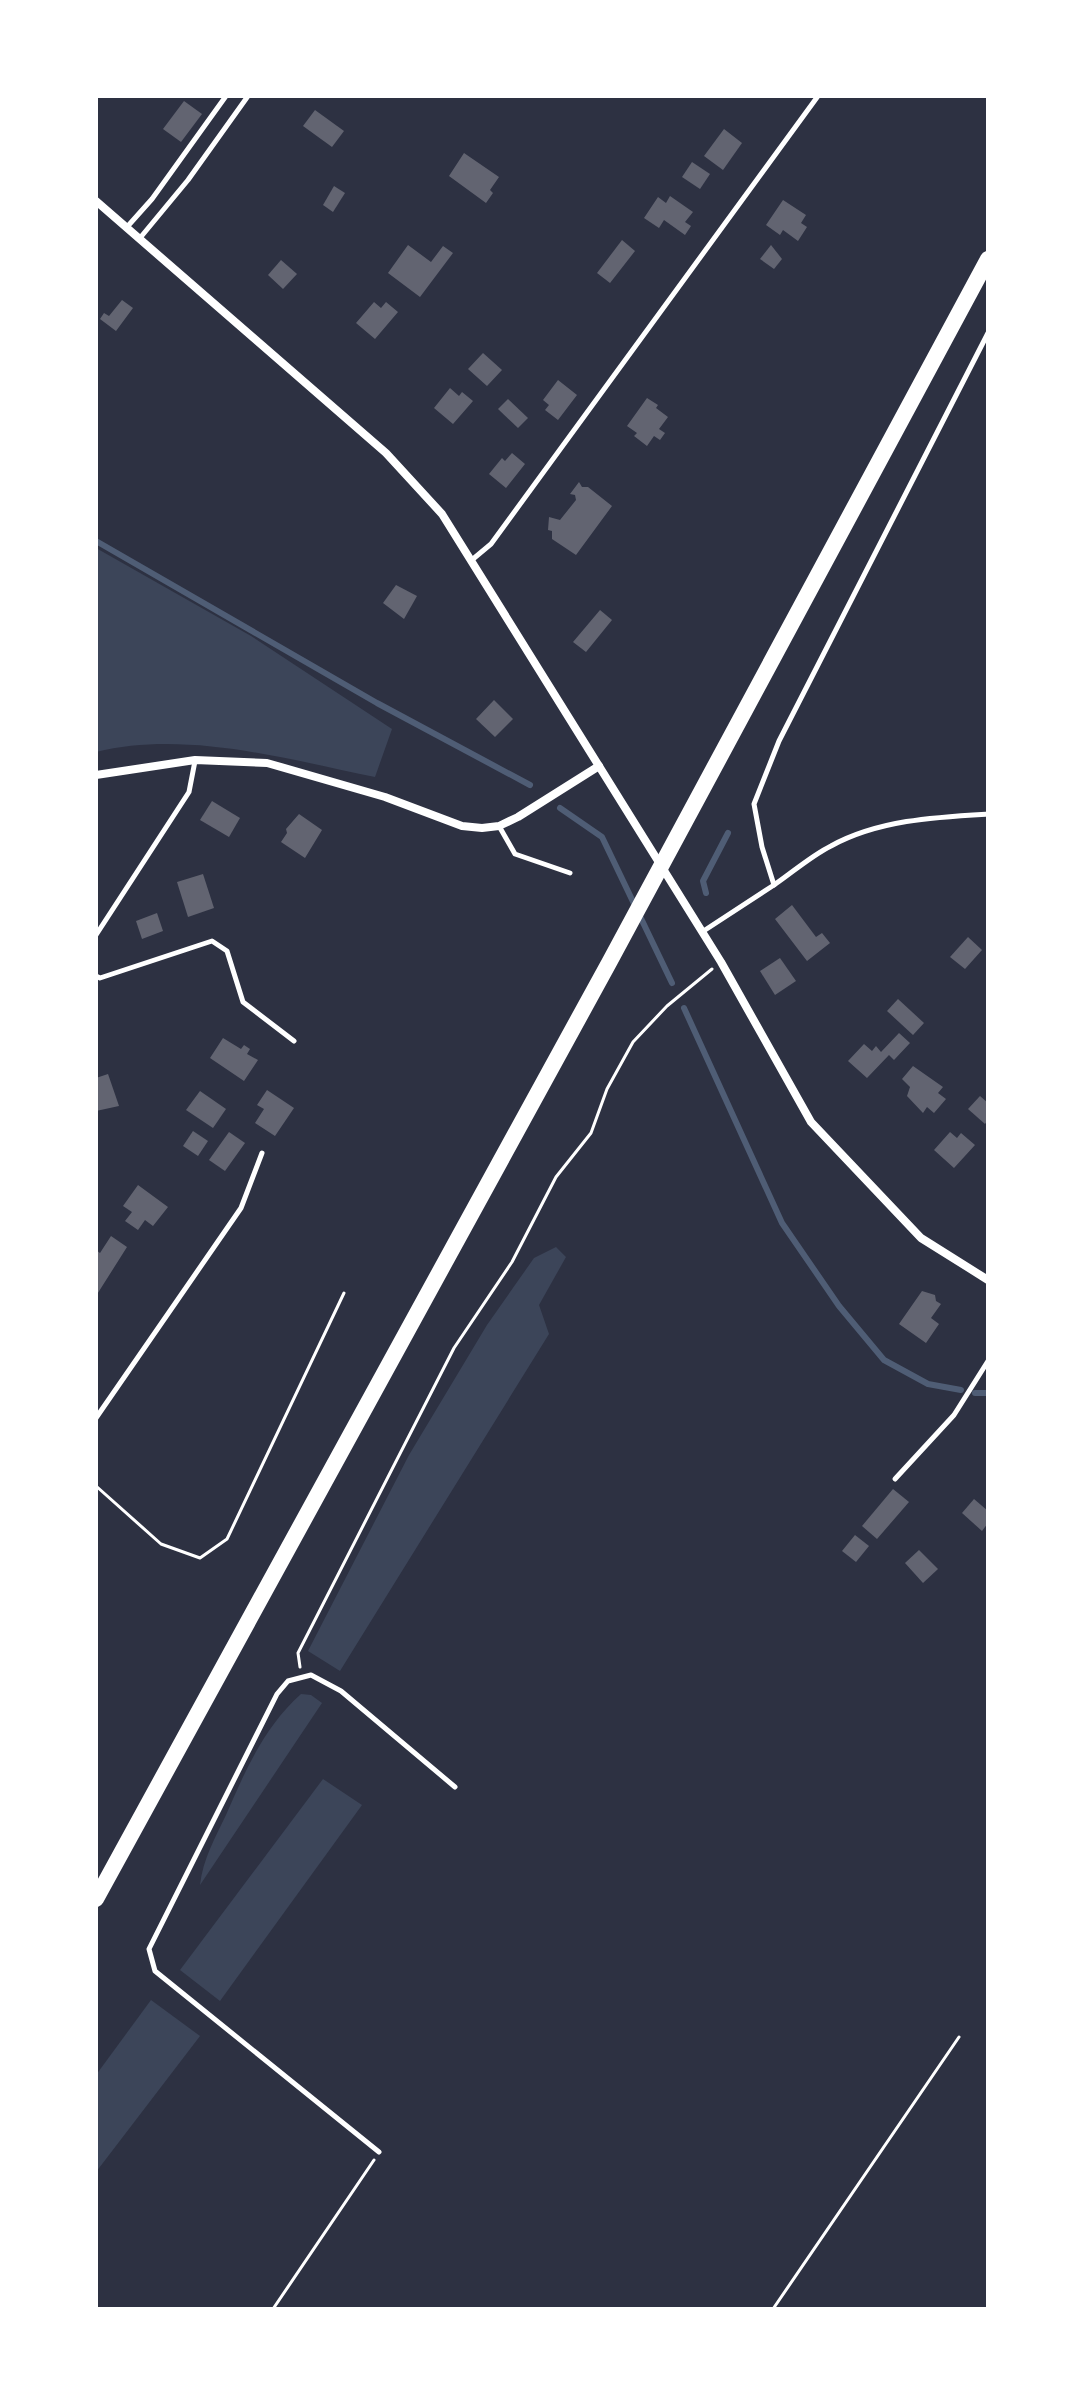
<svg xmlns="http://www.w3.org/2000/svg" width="1084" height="2405" viewBox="0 0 1084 2405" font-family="'Nunito Sans',sans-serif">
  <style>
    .green { fill: #3c4559 }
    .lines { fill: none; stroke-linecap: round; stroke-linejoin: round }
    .stream { stroke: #4f5d75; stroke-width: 6 }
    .building { fill: #626471 }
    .path { stroke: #fff; stroke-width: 3 }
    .service { stroke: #fff; stroke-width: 5 }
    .minor { stroke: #fff; stroke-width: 8 }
    .primary { stroke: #fff; stroke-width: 16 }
  </style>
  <rect width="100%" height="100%" fill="#2d3142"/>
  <g class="green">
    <path d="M96 548 251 636 392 729 375 777C286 759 186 730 96 752Z"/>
    <path d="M556 1247 566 1257 539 1305 549 1334 340 1671 308 1651 409 1455 487 1325 534 1258Z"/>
    <path d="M301 1694 311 1695 322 1703 200 1885C203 1859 215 1838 226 1815 245 1771 264 1727 301 1694Z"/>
    <path d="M323 1779 362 1805 220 2001 180 1970Z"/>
    <path d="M151 2000 200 2036 96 2172V2075Z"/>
  </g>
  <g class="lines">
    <g class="stream">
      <path d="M96 541 377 703 530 785"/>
      <path d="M560 808 602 837 672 983"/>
      <path d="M706 893 703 881 728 833"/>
      <path d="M684 1008 782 1223 839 1306 884 1360 928 1384 961 1390"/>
      <path d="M975 1393H988"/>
    </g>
  </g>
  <g class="building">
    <path d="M184 101 202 114 181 142 163 129Z"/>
    <path d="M315 110 344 131 332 147 303 126Z"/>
    <path d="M724 129 742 143 723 170 704 156Z"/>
    <path d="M464 153 499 177 490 190 493 193 486 203 449 176Z"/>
    <path d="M692 162 710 174 700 189 682 177Z"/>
    <path d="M334 186 345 193 333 212 323 205Z"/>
    <path d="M670 196 693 212 685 222 691 226 685 235 664 220 659 228 644 218 658 197 666 203Z"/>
    <path d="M783 200 806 215 801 223 807 227 798 241 783 230 780 235 766 225Z"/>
    <path d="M622 240 635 251 610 283 597 273Z"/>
    <path d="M408 245 431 262 443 246 453 253 420 297 388 273Z"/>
    <path d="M771 245 782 259 774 269 760 259Z"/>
    <path d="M281 260 297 274 283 289 268 275Z"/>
    <path d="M122 300 133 308 116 331 100 319 104 313 109 316Z"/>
    <path d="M374 302 381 308 386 302 398 312 375 339 356 323Z"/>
    <path d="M483 353 502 370 487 386 468 369Z"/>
    <path d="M558 380 577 395 558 420 545 410 549 405 543 400Z"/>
    <path d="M450 388 459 396 462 392 473 401 453 424 434 408Z"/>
    <path d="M647 398 658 405 656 408 668 417 659 429 665 433 660 440 654 436 647 446 634 436 637 433 627 426Z"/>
    <path d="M508 399 528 418 518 428 498 409Z"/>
    <path d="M512 453 525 464 506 488 489 474 502 458 505 461Z"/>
    <path d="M579 482 582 487H588L612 506 576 555 552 539V531L548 530 549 517 560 520 576 500 575 495 570 494Z"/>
    <path d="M396 585 417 596 404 619 383 603Z"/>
    <path d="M600 610 612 620 586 652 573 642Z"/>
    <path d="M494 700 513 719 495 737 476 719Z"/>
    <path d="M212 801 240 818 229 837 200 820Z"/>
    <path d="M299 814 322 830 305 858 281 842 287 833 286 829Z"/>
    <path d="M203 874 214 908 188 917 177 882Z"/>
    <path d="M792 905 816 937 822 933 830 943 807 961 775 919Z"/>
    <path d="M157 913 163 931 142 939 136 921Z"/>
    <path d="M968 937 982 950 965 969 950 957Z"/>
    <path d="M780 958 796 981 775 995 760 971Z"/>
    <path d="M898 999 924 1023 913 1035 887 1011Z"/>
    <path d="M899 1033 910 1043 894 1060 889 1055 867 1078 848 1061 864 1044 872 1051 876 1046 881 1052Z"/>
    <path d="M223 1038 241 1049 244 1045 250 1049 247 1054 258 1060 244 1081 210 1058Z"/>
    <path d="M913 1066 943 1087 938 1093 946 1099 934 1113 927 1107 923 1113 907 1096 910 1087 902 1079Z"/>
    <path d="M108 1074 119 1106 96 1111V1078Z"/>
    <path d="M267 1090 294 1108 275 1136 255 1123 264 1109 257 1105Z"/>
    <path d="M200 1091 226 1109 213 1128 186 1110Z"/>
    <path d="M980 1096 988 1103V1120L985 1124 968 1109Z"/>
    <path d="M193 1131 208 1141 198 1156 183 1146Z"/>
    <path d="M229 1132 245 1143 225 1171 209 1160Z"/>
    <path d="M950 1132 957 1138 961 1133 975 1145 954 1168 934 1150Z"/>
    <path d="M138 1185 168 1207 153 1226 145 1220 138 1230 125 1221 132 1212 123 1206Z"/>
    <path d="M111 1236 127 1247 96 1296V1250L100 1253Z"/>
    <path d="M922 1291 935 1295 936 1301 941 1304 931 1318 939 1324 926 1343 899 1324Z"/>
    <path d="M893 1489 909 1502 877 1539 862 1526Z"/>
    <path d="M974 1499 988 1511V1523L982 1531 962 1513Z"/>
    <path d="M855 1535 869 1546 856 1562 842 1551Z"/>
    <path d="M919 1550 938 1569 923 1583 905 1563Z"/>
  </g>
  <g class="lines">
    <g class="path">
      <path d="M96 1486 161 1544 200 1558 227 1539 344 1293"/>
      <path d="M300 1667 298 1653 454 1348 512 1262 556 1177 591 1133 607 1089 633 1042 667 1006 712 969"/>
      <path d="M273 2309 374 2160"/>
      <path d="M773 2309 959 2037"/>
    </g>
    <g class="service">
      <path d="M127 227 152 199 226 96"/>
      <path d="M140 238 188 180 248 96"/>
      <path d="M988 333 779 741 754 804 762 847 774 885C793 872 811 856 831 846 878 820 936 817 988 814"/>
      <path d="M473 559 491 544 818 96"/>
      <path d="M499 826 515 854 570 873"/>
      <path d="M702 932 774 885"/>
      <path d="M96 935 189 792 195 761"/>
      <path d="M96 976 100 978 212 941 227 951 243 1002 294 1041"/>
      <path d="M96 1418 241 1208 262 1153"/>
      <path d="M895 1479 954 1415 988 1361"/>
      <path d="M379 2152 155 1971 149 1949 277 1694 288 1681 311 1675 341 1691 455 1787"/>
    </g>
    <g class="minor">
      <path d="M96 201 386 453 442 514 721 962 811 1122 921 1238 988 1280"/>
      <path d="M96 775 195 760 267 763 385 797 462 826 482 828 499 826 518 817 599 766"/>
    </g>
    <path class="primary" d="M96 1899 610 961 988 259"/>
  </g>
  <rect width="1084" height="2405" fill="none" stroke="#ffffff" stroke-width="196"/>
</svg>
